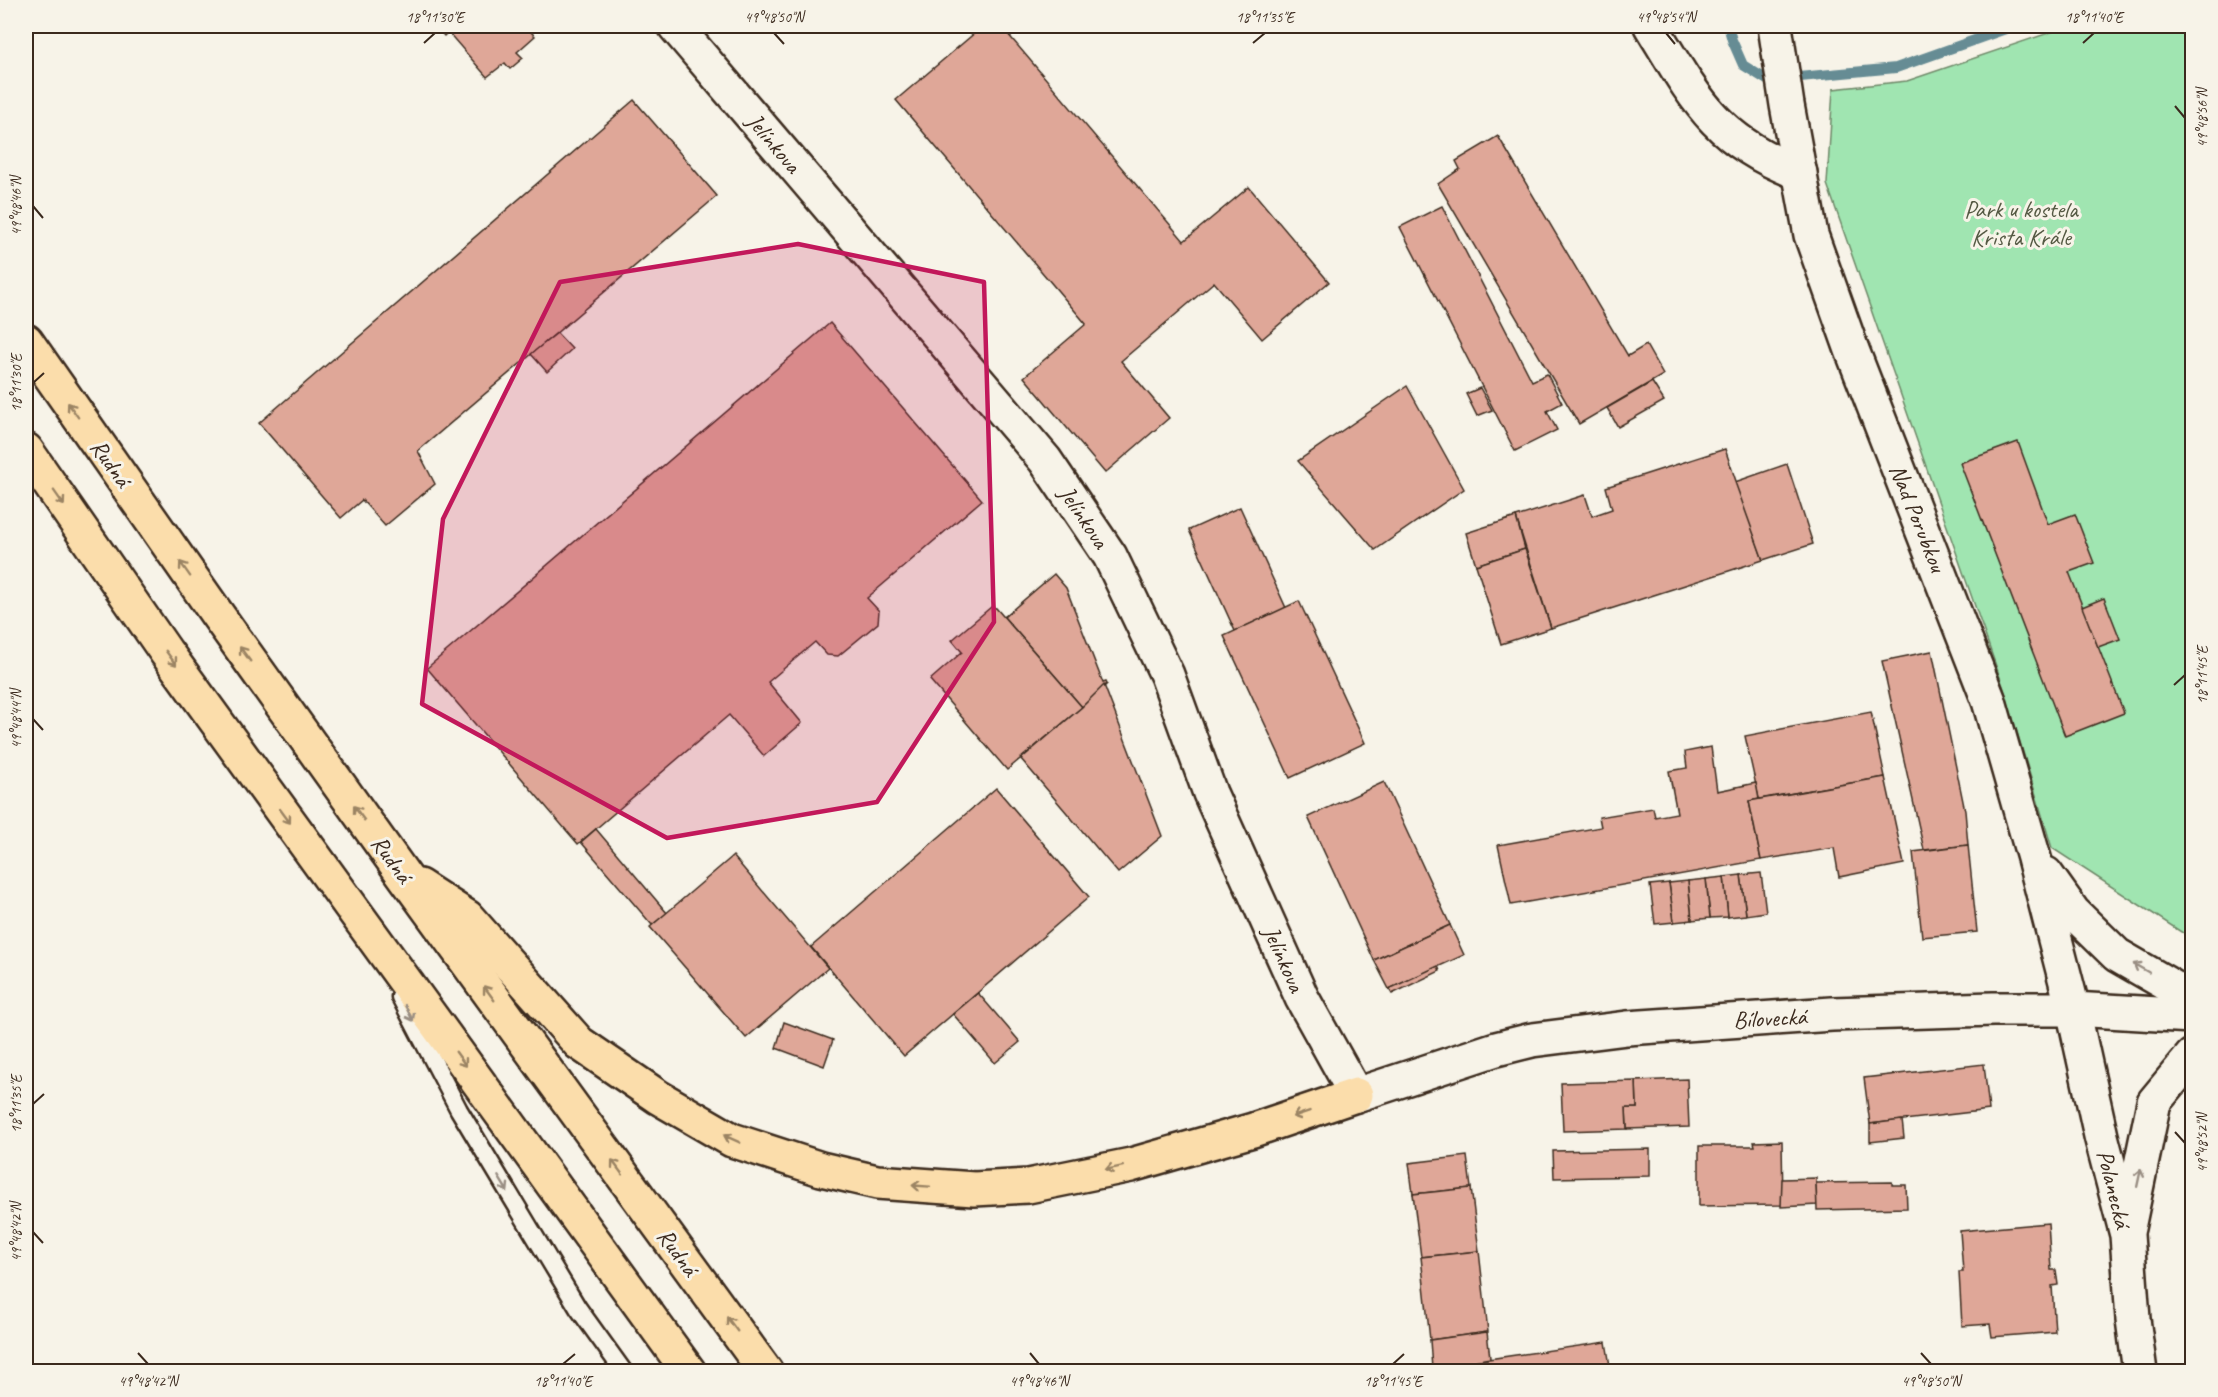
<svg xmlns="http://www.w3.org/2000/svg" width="2218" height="1397" viewBox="0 0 2218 1397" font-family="Caveat,sans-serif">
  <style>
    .green { fill: #a0e5b1; stroke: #6e8868; stroke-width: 1.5 }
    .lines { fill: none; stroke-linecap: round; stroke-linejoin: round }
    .stream { stroke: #668c94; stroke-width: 10 }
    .building { fill: #dfa798; stroke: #3b2a1e; stroke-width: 1.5 }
    .service-casing { stroke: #3b2a1e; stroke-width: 21 }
    .minor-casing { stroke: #3b2a1e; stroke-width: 38 }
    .trunk-casing { stroke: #3b2a1e; stroke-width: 38 }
    .service { stroke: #f7f3e8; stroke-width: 16 }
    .minor { stroke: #f7f3e8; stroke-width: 33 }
    .trunk { stroke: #fbddab; stroke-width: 33 }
    .oneway { stroke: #9b8464 }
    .oneway2 { stroke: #998e83 }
    .marked { fill: #c2185b; fill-opacity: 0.2; stroke: #c2185b; stroke-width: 4.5; stroke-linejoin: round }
    .ticks { fill: none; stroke: #3b2a1e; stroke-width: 2 }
    .labels { text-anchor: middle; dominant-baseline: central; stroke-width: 6; stroke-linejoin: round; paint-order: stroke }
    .street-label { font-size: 24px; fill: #3b2a1e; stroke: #f7f3e8 }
    .park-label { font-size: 24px; fill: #545943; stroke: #f7f3e8 }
    .neatline { fill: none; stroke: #3b2a1e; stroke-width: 2 }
    .ticks-label { font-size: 15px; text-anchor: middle; fill: #3b2a1e }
  </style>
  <rect width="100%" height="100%" fill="#f7f3e8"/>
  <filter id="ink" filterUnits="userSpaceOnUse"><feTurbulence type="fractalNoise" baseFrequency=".0167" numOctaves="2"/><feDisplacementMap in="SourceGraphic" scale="12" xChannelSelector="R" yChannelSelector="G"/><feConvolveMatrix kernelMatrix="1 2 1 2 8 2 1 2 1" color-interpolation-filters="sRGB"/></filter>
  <g filter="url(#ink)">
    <path class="green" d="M2069 26H2192V939L2052 848 2003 686 1827 184 1833 89 1907 81Z"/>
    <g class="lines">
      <path class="stream" d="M1728 26 1732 40 1743 65 1767 80 1896 68 2014 26"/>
    </g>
    <g class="building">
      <path d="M435 26H525L535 36 517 52 523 58 510 69 505 63 487 77 448 32 444 36Z"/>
      <path d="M983 26H1001L1184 241 1249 187 1329 282 1262 339 1214 282 1121 361 1169 418 1105 473 1024 377 1086 324 896 100Z"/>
      <path d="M634 100 717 196 418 451 435 484 385 526 362 500 341 518 259 423Z"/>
      <path d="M1498 136 1628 356 1646 345 1663 375 1579 424 1438 184 1460 169 1456 161Z"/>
      <path d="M1442 206 1532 381 1547 374 1562 403 1547 411 1557 430 1515 451 1400 227Z"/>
      <path d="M830 323 982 500 867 598 879 611 878 623 838 656 827 655 815 642 768 682 802 723 764 756 729 715 578 844 427 668Z"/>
      <path d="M557 333 572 349 547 372 531 354Z"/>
      <path d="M1652 382 1664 401 1618 427 1607 408Z"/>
      <path d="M1407 386 1464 489 1375 550 1298 461Z"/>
      <path d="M1480 388 1492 410 1477 416 1466 394Z"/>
      <path d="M2018 442 2048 524 2075 514 2094 563 2069 572 2124 713 2065 736 1960 463Z"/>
      <path d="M1725 449 1763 560 1551 628 1516 517 1585 495 1592 516 1612 509 1606 487Z"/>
      <path d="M1787 464 1813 544 1763 560 1735 482Z"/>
      <path d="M1240 507 1286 608 1235 631 1189 530Z"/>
      <path d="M1516 517 1525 549 1476 565 1466 533Z"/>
      <path d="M1525 549 1551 628 1501 644 1476 565Z"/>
      <path d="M1054 574 1066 588 1103 683 1106 682 1107 684 1082 707 1004 617Z"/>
      <path d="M2104 598 2120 639 2098 647 2082 607Z"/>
      <path d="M1299 601 1365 743 1290 778 1224 636Z"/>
      <path d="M991 607 996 608 1082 707 1007 770 930 680 962 652 952 640Z"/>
      <path d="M1932 651 1965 811 1968 845 1924 850 1882 661Z"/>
      <path d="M1104 685 1162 836 1118 873 1021 759 1082 707Z"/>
      <path d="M1871 712 1885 777 1759 799 1745 736Z"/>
      <path d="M1711 747 1717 791 1756 783 1759 799 1749 801 1761 860 1511 905 1498 845 1601 827 1599 817 1653 808 1655 817 1677 813 1669 771 1687 768 1685 752Z"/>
      <path d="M1885 777 1904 864 1839 877 1834 848 1761 860 1749 801Z"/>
      <path d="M1384 782 1450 925 1374 960 1308 817Z"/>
      <path d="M996 788 1089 897 904 1056 811 947Z"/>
      <path d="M596 829 667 913 652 925 581 842Z"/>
      <path d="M1968 845 1977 932 1922 937 1913 852Z"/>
      <path d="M733 856 828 968 746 1038 650 927Z"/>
      <path d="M1761 873 1766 912 1746 915 1741 875Z"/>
      <path d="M1741 875 1746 915 1728 917 1724 877Z"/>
      <path d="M1724 877 1728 917 1710 918 1706 879Z"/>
      <path d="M1706 879 1710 918 1692 920 1688 881Z"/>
      <path d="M1688 881 1692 920 1674 922 1669 883Z"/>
      <path d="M1669 883 1674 922 1655 924 1650 885Z"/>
      <path d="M1450 925 1464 955 1389 989 1374 960Z"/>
      <path d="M1438 966 1440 971 1392 994 1389 989Z"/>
      <path d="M978 993 1020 1042 995 1063 953 1014Z"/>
      <path d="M784 1022 833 1040 824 1066 776 1048Z"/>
      <path d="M1984 1064 1989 1110 1870 1124 1864 1078Z"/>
      <path d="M1687 1079 1689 1127 1627 1129 1626 1108H1637L1636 1081Z"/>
      <path d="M1636 1081 1637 1108H1626L1627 1129 1563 1131 1561 1083Z"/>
      <path d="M1902 1120 1904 1138 1870 1142V1124Z"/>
      <path d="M1782 1141 1783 1205 1699 1206V1146H1755L1754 1142Z"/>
      <path d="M1650 1149V1176L1554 1178 1553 1151Z"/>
      <path d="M1467 1156 1471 1188 1413 1194 1409 1163Z"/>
      <path d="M1816 1178 1817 1205 1781 1207 1782 1179Z"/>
      <path d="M1892 1182V1185H1906L1907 1208 1817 1210 1816 1183Z"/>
      <path d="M1471 1188 1479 1251 1421 1257 1413 1194Z"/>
      <path d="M2048 1223 2051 1270H2056L2058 1285 2052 1286 2055 1332 1992 1337 1990 1324 1962 1326 1959 1272H1963L1960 1231Z"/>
      <path d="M1479 1251 1488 1332 1430 1340 1421 1257Z"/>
      <path d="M1487 1332 1490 1358 1468 1362 1469 1366 1432 1369 1430 1340Z"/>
      <path d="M1606 1342 1611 1372H1470L1468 1362Z"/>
    </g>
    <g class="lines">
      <defs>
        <path id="service" d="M400 997 459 1110 578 1308 624 1372"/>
        <g id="minor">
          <path d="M675 26 1045 460 1110 556 1167 675 1210 793 1302 998 1356 1095 1496 1049 1532 1040 1627 1028 1832 1014 1993 1009H2073L2192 1016"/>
          <path d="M1651 26C1695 98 1716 142 1800 173"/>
          <path d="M1775 26 1787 105 1811 235 1852 350 1989 701 2034 858 2073 1009 2101 1136 2127 1235 2133 1319 2140 1372"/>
          <path d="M2046 874 2073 912 2117 955 2181 992 2192 996"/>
          <path d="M2128 1228 2154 1102 2192 1056"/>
        </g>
        <g id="trunk">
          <path d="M26 341 219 617 405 877 766 1372"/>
          <path d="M26 450 166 652 689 1372"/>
          <path d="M419 886 467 917 579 1043 658 1097 732 1140 821 1169 877 1182 974 1189 1028 1186 1131 1165 1253 1130 1356 1095"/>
        </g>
      </defs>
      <use href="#service" class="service-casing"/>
      <use href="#minor" class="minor-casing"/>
      <use href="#trunk" class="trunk-casing"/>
      <use href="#service" class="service"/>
      <use href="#minor" class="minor"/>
      <use href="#trunk" class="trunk"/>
    </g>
    <defs><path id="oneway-shaft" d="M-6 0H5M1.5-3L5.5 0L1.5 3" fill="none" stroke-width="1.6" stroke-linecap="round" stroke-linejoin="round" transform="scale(1.5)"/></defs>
    <g class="oneway">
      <use href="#oneway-shaft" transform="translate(73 410) rotate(-125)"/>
      <use href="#oneway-shaft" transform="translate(59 498) rotate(55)"/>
      <use href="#oneway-shaft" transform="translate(185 569) rotate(-125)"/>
      <use href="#oneway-shaft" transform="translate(245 654) rotate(-126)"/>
      <use href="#oneway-shaft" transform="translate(171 658) rotate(54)"/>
      <use href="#oneway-shaft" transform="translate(359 813) rotate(-126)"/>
      <use href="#oneway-shaft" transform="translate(285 816) rotate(54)"/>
      <use href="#oneway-shaft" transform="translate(489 993) rotate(-126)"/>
      <use href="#oneway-shaft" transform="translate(461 1059) rotate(54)"/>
      <use href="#oneway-shaft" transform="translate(1301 1114) rotate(161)"/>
      <use href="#oneway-shaft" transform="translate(732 1139) rotate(-156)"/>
      <use href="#oneway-shaft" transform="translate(617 1167) rotate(-126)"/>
      <use href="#oneway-shaft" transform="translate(1114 1168) rotate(168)"/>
      <use href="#oneway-shaft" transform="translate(921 1186) rotate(-176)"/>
      <use href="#oneway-shaft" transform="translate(732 1324) rotate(-126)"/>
    </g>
    <g class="oneway2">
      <use href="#oneway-shaft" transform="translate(2141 968) rotate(-150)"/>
      <use href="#oneway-shaft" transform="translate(409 1013) rotate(63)"/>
      <use href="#oneway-shaft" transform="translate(2139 1178) rotate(-78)"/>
      <use href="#oneway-shaft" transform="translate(503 1184) rotate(59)"/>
    </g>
  </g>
  <path class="marked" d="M798 244 984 282 994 622 877 802 667 838 422 704 443 519 560 282Z"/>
  <path class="ticks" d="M774 33 784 44M1666 33 1675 44M424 43 435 33M1253 43 1265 33M2083 43 2094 33M2175 106 2185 118M33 206 43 218M33 383 44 373M2174 685 2185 675M33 719 43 730M33 1104 44 1094M2175 1132 2185 1143M33 1232 43 1243M138 1353 148 1364M1030 1353 1039 1364M1921 1353 1931 1364M563 1364 575 1354M1393 1364 1404 1354"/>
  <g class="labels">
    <g class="street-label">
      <text transform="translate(774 143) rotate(50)">Jelínkova</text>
      <text transform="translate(111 463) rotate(55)">Rudná</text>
      <text transform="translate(1084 517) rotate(56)">Jelínkova</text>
      <text transform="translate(1918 518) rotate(68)">Nad Porubkou</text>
      <text transform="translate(392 859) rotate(54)">Rudná</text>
      <text transform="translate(1284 959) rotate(66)">Jelínkova</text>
      <text transform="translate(1770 1018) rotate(-3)">Bílovecká</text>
      <text transform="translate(2114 1189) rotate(76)">Polanecká</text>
      <text transform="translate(678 1252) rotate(54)">Rudná</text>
    </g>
    <g class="park-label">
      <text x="2021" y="209">Park u kostela<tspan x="2021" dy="28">Krista Krále</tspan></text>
    </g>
  </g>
  <rect width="2218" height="1397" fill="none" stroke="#f7f3e8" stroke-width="66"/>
  <rect x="33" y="33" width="2152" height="1331" class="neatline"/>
  <g class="ticks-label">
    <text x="435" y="22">18°11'30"E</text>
    <text x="774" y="22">49°48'50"N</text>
    <text x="1265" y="22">18°11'35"E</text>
    <text x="1666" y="22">49°48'54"N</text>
    <text x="2094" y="22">18°11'40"E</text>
    <text transform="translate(2202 118) rotate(-90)" y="5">49°48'56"N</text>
    <text transform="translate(16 206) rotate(-90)" y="5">49°48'46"N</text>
    <text transform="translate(16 383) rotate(-90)" y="5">18°11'30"E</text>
    <text transform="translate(2202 675) rotate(-90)" y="5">18°11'45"E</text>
    <text transform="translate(16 719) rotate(-90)" y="5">49°48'44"N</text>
    <text transform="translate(16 1104) rotate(-90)" y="5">18°11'35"E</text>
    <text transform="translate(2202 1143) rotate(-90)" y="5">49°48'52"N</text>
    <text transform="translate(16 1232) rotate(-90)" y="5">49°48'42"N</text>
    <text x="148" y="1386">49°48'42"N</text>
    <text x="563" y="1386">18°11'40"E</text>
    <text x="1039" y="1386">49°48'46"N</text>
    <text x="1393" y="1386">18°11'45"E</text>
    <text x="1931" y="1386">49°48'50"N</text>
  </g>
</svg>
